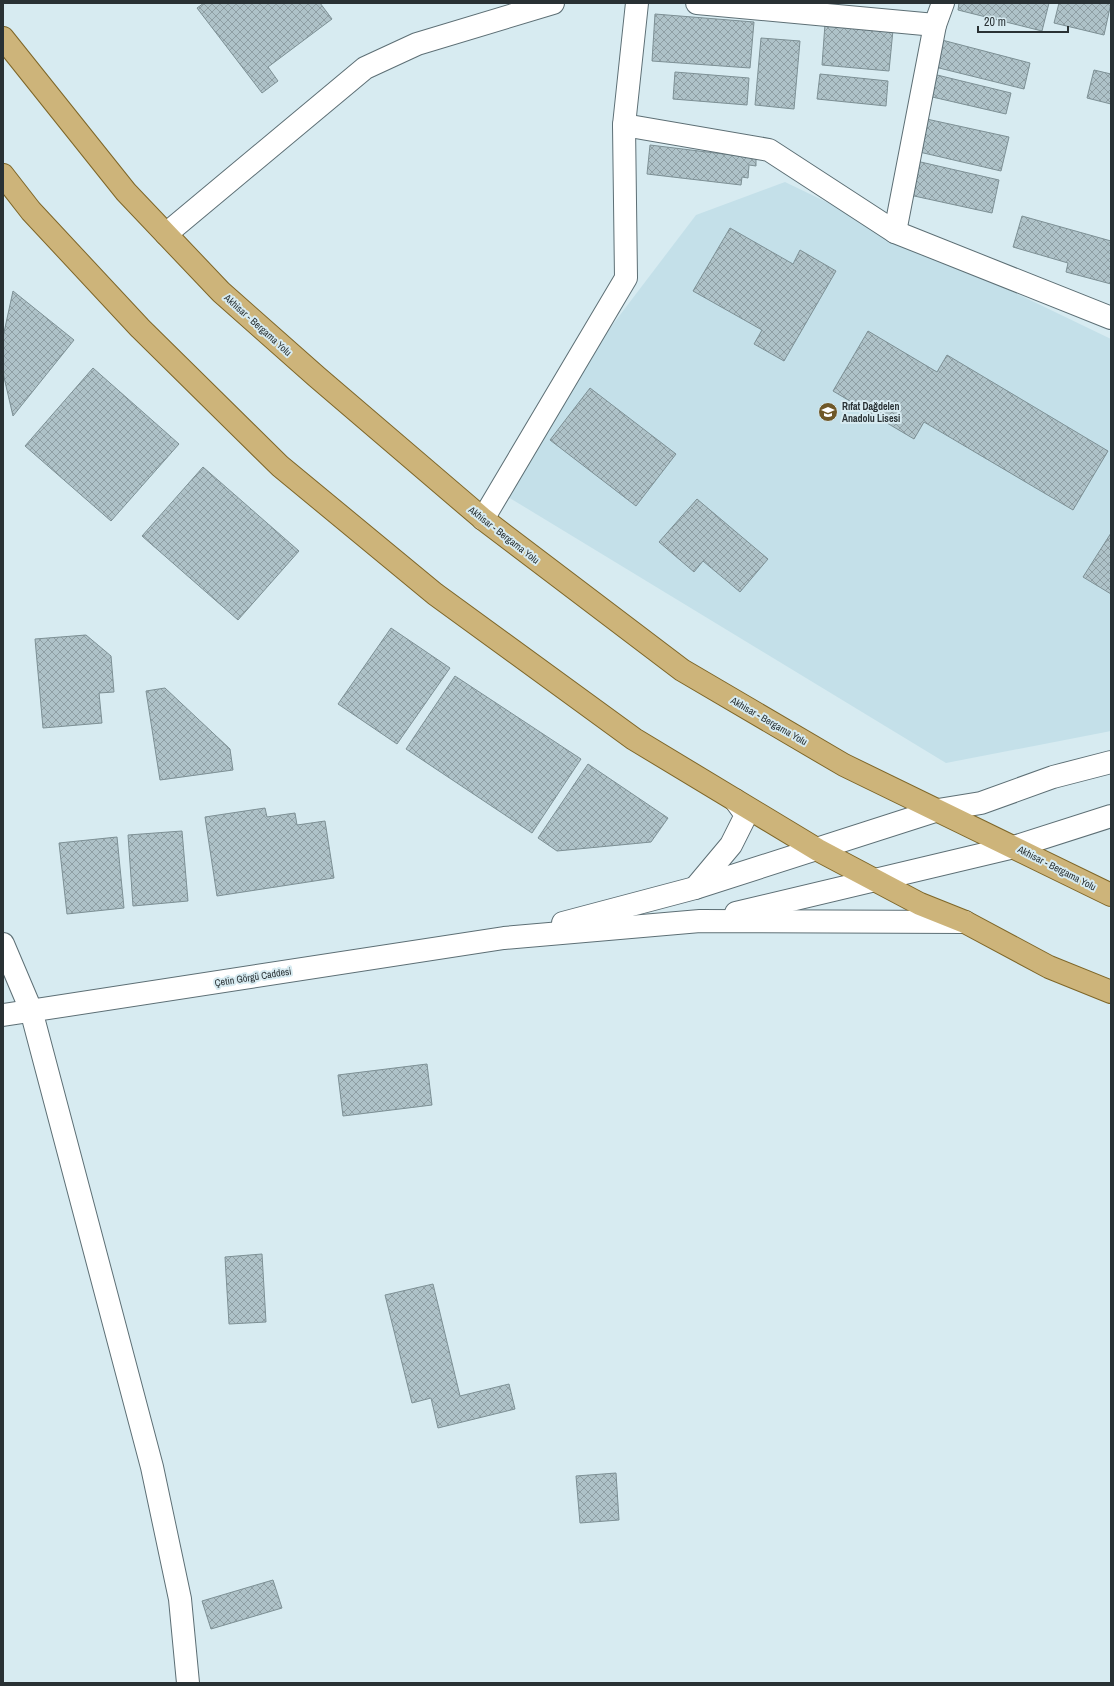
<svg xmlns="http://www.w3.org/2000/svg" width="1114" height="1686" viewBox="0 0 1114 1686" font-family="'Archivo Narrow',sans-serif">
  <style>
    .built { fill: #c4e0e9 }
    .building { fill: url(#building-cross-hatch); stroke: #7d9095 }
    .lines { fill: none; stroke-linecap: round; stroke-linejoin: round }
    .minor-casing { stroke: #5d6f75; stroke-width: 24 }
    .tertiary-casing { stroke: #5d6f75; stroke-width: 24 }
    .secondary-casing { stroke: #5d6f75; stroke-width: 24 }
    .primary-casing { stroke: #7e6628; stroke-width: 24 }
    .minor { stroke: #fff; stroke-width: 22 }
    .tertiary { stroke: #fff; stroke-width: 22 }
    .secondary { stroke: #fff; stroke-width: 22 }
    .primary { stroke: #cdb47a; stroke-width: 22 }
    .labels { text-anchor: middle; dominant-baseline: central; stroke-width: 4; stroke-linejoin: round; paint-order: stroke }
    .street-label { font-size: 10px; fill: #293134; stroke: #d7ebf1 }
    .poi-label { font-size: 10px; font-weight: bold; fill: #293134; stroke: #d7ebf1; text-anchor: start }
  </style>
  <defs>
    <pattern id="building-cross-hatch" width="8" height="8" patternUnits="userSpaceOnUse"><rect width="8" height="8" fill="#aec2c8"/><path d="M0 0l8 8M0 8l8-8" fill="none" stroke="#8e9ea3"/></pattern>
  </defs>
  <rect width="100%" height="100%" fill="#d7ebf1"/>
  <path class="built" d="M785 182 1111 339V731L946 763 490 486 696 215Z"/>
  <g class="building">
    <path d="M204 3H320L332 19 268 67 278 81 262 93 197 8Z"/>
    <path d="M959 3H1049L1042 31 958 10Z"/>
    <path d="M1059 3H1111L1104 35 1054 23Z"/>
    <path d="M655 14 754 22 750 68 652 61Z"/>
    <path d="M825 24 893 30 889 71 822 65Z"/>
    <path d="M761 38 800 41 794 109 755 105Z"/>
    <path d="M942 40 1030 63 1024 89 935 67Z"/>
    <path d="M1094 70 1111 74V104L1087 98Z"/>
    <path d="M675 72 749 78 747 105 673 99Z"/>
    <path d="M820 74 888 81 886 106 817 99Z"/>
    <path d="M933 74 1011 93 1006 114 928 96Z"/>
    <path d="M922 118 1009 137 1001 171 915 151Z"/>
    <path d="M650 145 756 158V166L749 165 748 178 742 177 741 185 647 174Z"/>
    <path d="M912 160 999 180 992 213 905 194Z"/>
    <path d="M1022 216 1111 241V284L1066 272 1068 263 1013 247Z"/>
    <path d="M730 228 793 264 800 250 836 271 784 361 754 344 762 330 693 291Z"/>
    <path d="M13 291 74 340 13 416 3 373V337Z"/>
    <path d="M868 331 937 372 947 355 1108 451 1073 510 924 422 914 439 833 391Z"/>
    <path d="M93 368 179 444 111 521 25 446Z"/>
    <path d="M590 388 676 454 636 506 550 440Z"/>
    <path d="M203 467 299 551 238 620 142 536Z"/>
    <path d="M697 499 768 559 740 592 703 561 694 572 659 542Z"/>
    <path d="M1111 533V594L1083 577Z"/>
    <path d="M391 628 450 668 397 744 338 704Z"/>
    <path d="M86 635 111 656 114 692 99 693 102 723 43 728 35 639Z"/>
    <path d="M455 676 581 759 532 833 406 749Z"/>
    <path d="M165 688 230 749 233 770 160 780 146 691Z"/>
    <path d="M588 764 668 818 651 842 557 851 538 838Z"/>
    <path d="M265 808 267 817 295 813 297 825 325 821 334 878 217 896 205 817Z"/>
    <path d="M182 831 188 901 133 906 128 835Z"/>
    <path d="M117 837 124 908 67 914 59 843Z"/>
    <path d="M427 1064 432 1105 343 1116 338 1075Z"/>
    <path d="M262 1254 266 1322 229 1324 225 1257Z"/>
    <path d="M433 1284 460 1396 509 1384 515 1409 438 1428 431 1398 412 1403 385 1295Z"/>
    <path d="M616 1473 619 1520 580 1523 576 1476Z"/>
    <path d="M273 1580 282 1608 211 1629 202 1601Z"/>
  </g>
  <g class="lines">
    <defs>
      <g id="minor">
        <path d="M697 3 935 25"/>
        <path d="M624 125 769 150 895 232 1111 318"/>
        <path d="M895 232 935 25 943 3"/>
        <path d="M166 234 365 68 417 44 553 3"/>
        <path d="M483 519 626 278 624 125 637 3"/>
      </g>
      <path id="tertiary" d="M3 944 31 1010 152 1467 180 1599 188 1683"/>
      <g id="secondary">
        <path d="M695 888 731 845 746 815 735 800"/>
        <path d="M736 913 1014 847 1111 816"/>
        <path d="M563 923 695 888 938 810 981 803 1053 777 1111 762"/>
        <path d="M3 1015 504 938 700 921 965 922"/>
      </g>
      <g id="primary">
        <path d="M3 38 126 192 221 292 317 377 483 519 682 670 844 765 1111 895"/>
        <path d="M3 175 31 211 140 328 280 466 435 594 634 739 818 850 920 904 965 922 1049 967 1111 992"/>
      </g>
    </defs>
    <use href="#minor" class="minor-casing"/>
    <use href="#tertiary" class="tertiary-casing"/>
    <use href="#secondary" class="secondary-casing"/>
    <use href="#primary" class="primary-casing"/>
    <use href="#minor" class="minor"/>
    <use href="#tertiary" class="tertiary"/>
    <use href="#secondary" class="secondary"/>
    <use href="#primary" class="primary"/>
  </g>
  <defs>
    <symbol id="school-disc" viewBox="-11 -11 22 22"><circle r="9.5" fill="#6f5828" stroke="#d7ebf1"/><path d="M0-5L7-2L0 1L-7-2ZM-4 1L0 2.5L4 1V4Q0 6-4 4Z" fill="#fff"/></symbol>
  </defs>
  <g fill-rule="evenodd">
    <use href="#school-disc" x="817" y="401" width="22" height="22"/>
  </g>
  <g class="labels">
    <g class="street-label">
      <text transform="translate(258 325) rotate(42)">Akhisar - Bergama Yolu</text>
      <text transform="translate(504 535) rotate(38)">Akhisar - Bergama Yolu</text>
      <text transform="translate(769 721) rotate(30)">Akhisar - Bergama Yolu</text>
      <text transform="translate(1057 868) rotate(27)">Akhisar - Bergama Yolu</text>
      <text transform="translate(253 977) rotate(-9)">Çetin Görgü Caddesi</text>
    </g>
    <g class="poi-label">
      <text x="842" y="406">Rıfat Dağdelen<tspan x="842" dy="12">Anadolu Lisesi</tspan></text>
    </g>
  </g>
  <rect width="1114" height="1686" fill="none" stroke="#293134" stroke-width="8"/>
  <path d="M978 26v6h90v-6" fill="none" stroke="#293134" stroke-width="2"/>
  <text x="984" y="26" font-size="12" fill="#293134" stroke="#d7ebf1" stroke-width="3" paint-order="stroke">20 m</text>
</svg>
